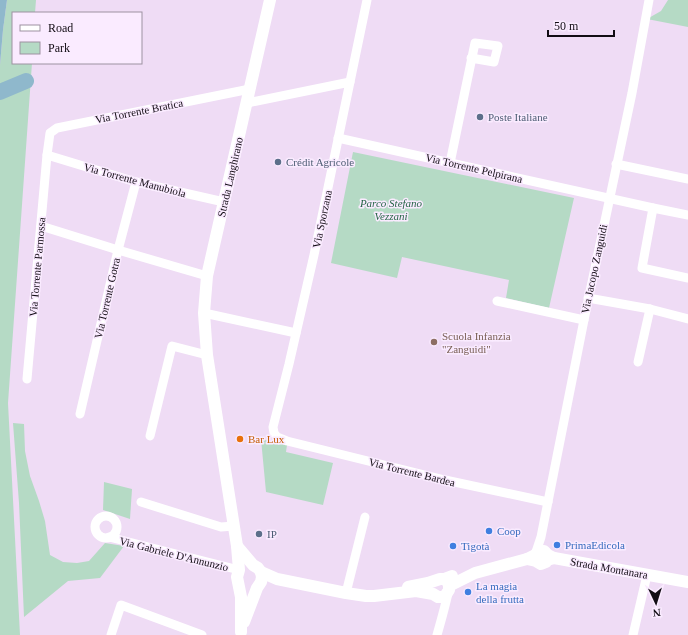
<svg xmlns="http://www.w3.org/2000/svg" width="688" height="635" viewBox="0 0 688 635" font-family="'Times New Roman',serif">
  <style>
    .green { fill: #b5dac5 }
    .water { fill: #8fb8cc }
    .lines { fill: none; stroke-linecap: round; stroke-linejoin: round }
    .river { stroke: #8fb8cc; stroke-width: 16 }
    .minor { stroke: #fff; stroke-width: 9 }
    .tertiary { stroke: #fff; stroke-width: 12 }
    .service-dot { fill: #5c6f8a; stroke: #faebff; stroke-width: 1.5 }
    .education-dot { fill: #8d6e63; stroke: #faebff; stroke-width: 1.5 }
    .food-dot { fill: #e8710a; stroke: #faebff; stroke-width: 1.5 }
    .shop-dot { fill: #3f7fe0; stroke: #faebff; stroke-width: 1.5 }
    .labels { text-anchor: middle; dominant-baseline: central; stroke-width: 3; stroke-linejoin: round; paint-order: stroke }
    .street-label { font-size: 11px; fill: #120c14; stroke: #faebff }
    .service-label { font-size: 11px; fill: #4e5e75; stroke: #faebff; text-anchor: start }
    .park-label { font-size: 11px; font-style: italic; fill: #266547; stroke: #faebff }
    .education-label { font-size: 11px; fill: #785e54; stroke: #faebff; text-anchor: start }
    .food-label { font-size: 11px; fill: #c56008; stroke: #faebff; text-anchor: start }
    .shop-label { font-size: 11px; fill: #366cbe; stroke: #faebff; text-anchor: start }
  </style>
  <rect width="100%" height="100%" fill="#efdcf5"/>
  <g class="green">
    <path d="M7 0H36L35 13H13V63H32L8 403 20 635H0V65L3 30Z"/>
    <path d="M668 0H688V27L647 19 661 11Z"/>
    <path d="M353 152 574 198 549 308 506 298 509 280 402 257 397 278 331 263Z"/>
    <path d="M13 423 24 424 25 451 30 476 39 501 45 521 50 555 63 562 77 563 89 561 105 543 124 546 100 578 68 581 24 617 19 503Z"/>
    <path d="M261 439 287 445 286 452 333 463 323 505 266 492Z"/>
    <path d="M104 482 132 489 130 519 103 510Z"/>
  </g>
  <path class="water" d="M0 0H7L3 30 0 65Z"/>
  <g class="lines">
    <path class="river" d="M0 92 26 81"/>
    <g class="minor">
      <path d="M367 0 314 255 289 364 273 427 274 433 277 437 287 441 445 480 548 502"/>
      <path d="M247 103 350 82"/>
      <path d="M338 138 653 208 688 215"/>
      <path d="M47 155 136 182 224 202"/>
      <path d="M450 163 475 43 498 46 494 62 471 58"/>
      <path d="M616 164 688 179"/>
      <path d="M653 208 642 268 688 278"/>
      <path d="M41 226 118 250 207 276"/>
      <path d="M588 298 650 309 688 319"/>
      <path d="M497 301 584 320"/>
      <path d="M204 313 296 333"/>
      <path d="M638 362 650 309"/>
      <path d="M27 379 47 155 50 133 57 128 250 89"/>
      <path d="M80 414 118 250 136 182"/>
      <path d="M150 436 172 346 207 355"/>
      <path d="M141 502 221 527 234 526"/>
      <circle cx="106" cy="527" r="11"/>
      <path d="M109 537 239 570"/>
      <path d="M536 552 541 537 584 320 632 93 649 0"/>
      <path d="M346 593 365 517"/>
      <path d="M111 635 121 605 202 635"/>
      <path d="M437 635C441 621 445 607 448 593"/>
      <path d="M633 635 647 575"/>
    </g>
    <g class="tertiary">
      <path d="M237 546 253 565 258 568 261 572 262 577 261 582 257 588 244 622"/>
      <path d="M527 559 536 561 541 564 546 562 547 560 554 558"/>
      <path d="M261 572 277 579 346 593 366 596H374L416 591 433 594 438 597H442L445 596 449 590V586L448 582 444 579"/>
      <path d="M449 586 475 573 527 559 535 555 539 551H544L548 555 554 558 688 582"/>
      <path d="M408 587 428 583 440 579H444L452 576"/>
      <path d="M241 632V597L237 577 239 570 237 546 207 355 204 313 207 276 270 0"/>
    </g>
  </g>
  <g class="service-dot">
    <circle cx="480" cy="117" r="4"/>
    <circle cx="278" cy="162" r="4"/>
    <circle cx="259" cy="534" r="4"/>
  </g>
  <circle class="education-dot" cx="434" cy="342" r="4"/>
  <circle class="food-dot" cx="240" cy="439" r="4"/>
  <g class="shop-dot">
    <circle cx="489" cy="531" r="4"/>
    <circle cx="557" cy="545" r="4"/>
    <circle cx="453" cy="546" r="4"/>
    <circle cx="468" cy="592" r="4"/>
  </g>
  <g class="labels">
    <g class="street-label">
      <text transform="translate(139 111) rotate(-11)">Via Torrente Bratica</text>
      <text transform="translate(474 168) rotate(13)">Via Torrente Pelpirana</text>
      <text transform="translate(230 177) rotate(-77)">Strada Langhirano</text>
      <text transform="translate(135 180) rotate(15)">Via Torrente Manubiola</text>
      <text transform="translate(322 219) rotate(-78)">Via Sporzana</text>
      <text transform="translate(37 267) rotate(-85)">Via Torrente Parmossa</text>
      <text transform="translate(594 269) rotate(-78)">Via Jacopo Zanguidi</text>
      <text transform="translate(107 298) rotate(-77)">Via Torrente Gotra</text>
      <text transform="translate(412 472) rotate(14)">Via Torrente Bardea</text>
      <text transform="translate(174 554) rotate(14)">Via Gabriele D'Annunzio</text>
      <text transform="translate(609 568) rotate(10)">Strada Montanara</text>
    </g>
    <g class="service-label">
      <text x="488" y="117">Poste Italiane</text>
      <text x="286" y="162">Crédit Agricole</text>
      <text x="267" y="534">IP</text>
    </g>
    <g class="park-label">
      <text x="391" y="203">Parco Stefano<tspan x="391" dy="13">Vezzani</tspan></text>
    </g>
    <g class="education-label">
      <text x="442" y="336">Scuola Infanzia<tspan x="442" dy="13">"Zanguidi"</tspan></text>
    </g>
    <g class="food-label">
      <text x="248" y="439">Bar Lux</text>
    </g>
    <g class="shop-label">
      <text x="497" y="531">Coop</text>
      <text x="565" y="545">PrimaEdicola</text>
      <text x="461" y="546">Tigotà</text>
      <text x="476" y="586">La magia<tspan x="476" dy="13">della frutta</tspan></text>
    </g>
  </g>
  <rect x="12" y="12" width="130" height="52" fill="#faebff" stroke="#9d92a1"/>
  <rect x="20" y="25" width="20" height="6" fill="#ffffff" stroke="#9d92a1"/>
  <text x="48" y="32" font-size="12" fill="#120c14">Road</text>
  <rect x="20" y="42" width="20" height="12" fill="#b5dac5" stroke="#9d92a1"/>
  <text x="48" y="52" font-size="12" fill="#120c14">Park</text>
  <g transform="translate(656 603) rotate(176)" stroke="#faebff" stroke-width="3" paint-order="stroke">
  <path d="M0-3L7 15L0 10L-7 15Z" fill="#120c14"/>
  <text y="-6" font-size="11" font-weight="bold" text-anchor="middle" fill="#120c14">N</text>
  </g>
  <path d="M548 30v6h66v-6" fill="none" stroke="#120c14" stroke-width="2"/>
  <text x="554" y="30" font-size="12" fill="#120c14" stroke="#faebff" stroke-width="3" paint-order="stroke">50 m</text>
</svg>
